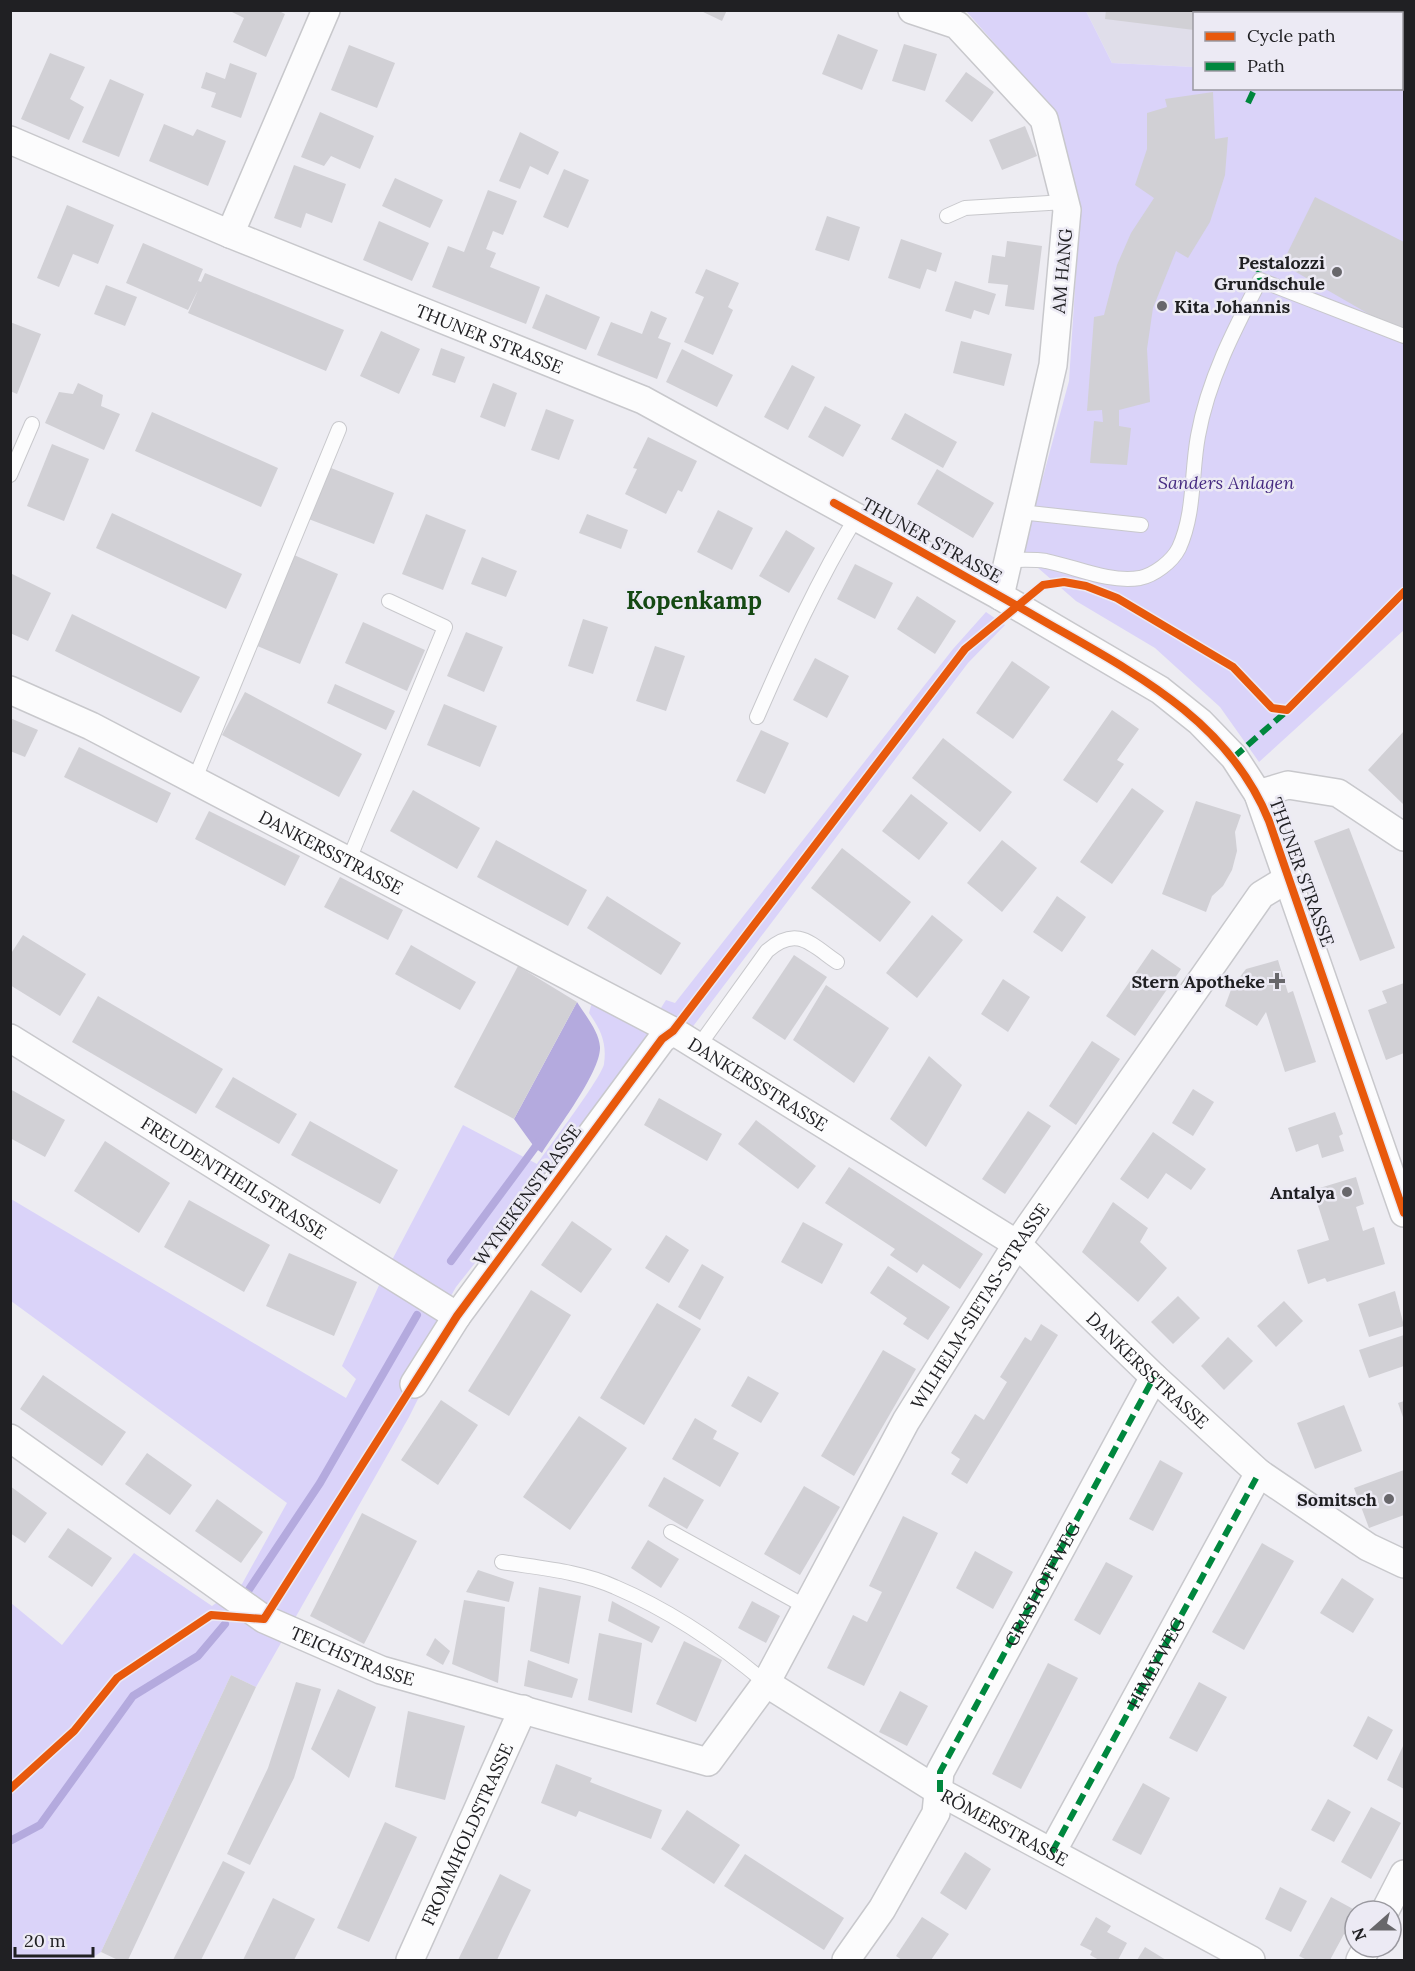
<svg xmlns="http://www.w3.org/2000/svg" width="1415" height="1971" viewBox="0 0 1415 1971" font-family="Lora,serif">
  <style>
    .built { fill: #e0deea }
    .green { fill: #dad3f9 }
    .water { fill: #b4aade }
    .lines { fill: none; stroke-linecap: round; stroke-linejoin: round }
    .stream { stroke: #b4aade; stroke-width: 8 }
    .building { fill: #d1d0d5 }
    .service-casing { stroke: #c8c8cc; stroke-width: 16 }
    .minor-casing { stroke: #c8c8cc; stroke-width: 30 }
    .service { stroke: #fcfcfd; stroke-width: 14 }
    .minor { stroke: #fcfcfd; stroke-width: 27 }
    .quiet { stroke: #00873e; stroke-width: 6; stroke-dasharray: 12 6; stroke-linecap: butt }
    .cycleway-casing { stroke: #eceaf4; stroke-width: 11 }
    .cycleway { stroke: #e8590c; stroke-width: 8 }
    .poi-dot { fill: #68676b; stroke: #eceaf4; stroke-width: 2 }
    .labels { text-anchor: middle; dominant-baseline: central; stroke-width: 5; stroke-linejoin: round; paint-order: stroke }
    .poi-label { font-size: 18px; font-weight: bold; fill: #202023; stroke: #eceaf4; text-anchor: end }
    .street-label { font-size: 18px; fill: #202023; stroke: #eceaf4 }
    .park-label { font-size: 18px; font-style: italic; fill: #452a80; stroke: #eceaf4 }
    .district-label { font-size: 24px; font-weight: bold; fill: #154913; stroke: #eceaf4 }
  </style>
  <rect width="100%" height="100%" fill="#edecf2"/>
  <path class="built" d="M1086 11H1318L1309 14H1194V67L1112 63Z"/>
  <g class="green">
    <path d="M1318 10 1404 11V630L1259 762 1220 707 1155 648 1076 601 1022 554 1069 381 1080 210 1057 114 966 11H1086L1112 63 1194 67V88H1402V14L1309 13Z"/>
    <path d="M986 612 1005 625 968 663 691 1029 640 1054 456 1287 406 1376 422 1391 409 1417 256 1687 231 1675 101 1952 89 1960H11V1603L62 1645 134 1553 212 1606 242 1584 287 1503 11 1301V1199L346 1398 356 1379 342 1366 381 1281 463 1125 537 1164C548 1148 602 1077 604 1064 607 1043 601 1030 589 1013L592 1002 647 1030 666 1000 675 1003 953 649Z"/>
  </g>
  <path class="water" d="M577 1002C585 1015 599 1031 600 1047 601 1072 556 1130 542 1153L535 1148 514 1119Z"/>
  <g class="lines">
    <g class="stream">
      <path d="M451 1261 539 1142"/>
      <path d="M244 1597 320 1483 417 1315"/>
      <path d="M10 1841 40 1825 133 1696 198 1656 225 1624"/>
    </g>
  </g>
  <g class="building">
    <path d="M228 10H277L285 14 266 57 233 42 244 18Z"/>
    <path d="M699 10H727L722 21Z"/>
    <path d="M1106 10H1255L1254 14H1194V30L1105 19Z"/>
    <path d="M838 34 878 50 862 90 822 74Z"/>
    <path d="M904 44 937 54 925 91 892 81Z"/>
    <path d="M349 45 395 63 377 108 331 90Z"/>
    <path d="M50 53 85 67 70 99 84 107 69 140 21 119Z"/>
    <path d="M230 63 257 73 241 118 211 107 216 93 201 88 206 72 225 79Z"/>
    <path d="M966 72 994 92 972 122 945 101Z"/>
    <path d="M110 79 144 94 119 157 82 142Z"/>
    <path d="M1213 92 1215 139 1228 137 1225 175 1210 222 1188 258 1176 251 1153 308 1147 349 1150 402 1119 410V426L1131 428 1127 465 1090 463 1094 421 1103 422 1102 410 1087 411 1094 317 1104 315 1117 265 1131 233 1154 198 1135 185 1147 149V113L1167 107 1165 99Z"/>
    <path d="M320 112 374 136 360 169 331 156 324 166 301 157Z"/>
    <path d="M164 124 193 136 197 129 226 141 208 186 149 161Z"/>
    <path d="M1025 126 1037 156 1002 170 989 140Z"/>
    <path d="M520 132 559 152 548 175 530 166 520 189 499 181Z"/>
    <path d="M294 165 346 184 332 223 306 213 301 228 274 218Z"/>
    <path d="M564 169 589 180 568 228 543 217Z"/>
    <path d="M395 178 443 200 430 228 382 206Z"/>
    <path d="M488 190 517 201 503 235 493 231 486 249 496 253 490 267 540 287 526 324 432 287 448 246 464 252Z"/>
    <path d="M1315 197 1404 242V329L1381 321 1282 264Z"/>
    <path d="M67 205 114 225 98 264 73 254 59 287 37 278Z"/>
    <path d="M827 216 860 227 849 261 815 250Z"/>
    <path d="M379 221 429 243 412 281 363 260Z"/>
    <path d="M901 239 942 253 936 272 927 269 920 289 888 278Z"/>
    <path d="M1007 241 1042 246 1034 310 1005 306 1008 285 988 283 992 255 1005 257Z"/>
    <path d="M143 243 203 269 198 281 201 282 205 273 344 330 326 371 188 313 198 290 188 310 126 283Z"/>
    <path d="M706 269 739 283 728 307 733 310 713 355 684 342 704 297 695 293Z"/>
    <path d="M955 281 996 294 989 315 974 310 971 319 945 311Z"/>
    <path d="M106 285 137 297 125 326 94 314Z"/>
    <path d="M546 294 600 317 586 350 532 328Z"/>
    <path d="M651 311 667 318 658 338 671 343 657 379 597 355 611 322 642 334Z"/>
    <path d="M10 322 41 334 17 394 10 391Z"/>
    <path d="M381 331 420 349 399 394 360 376Z"/>
    <path d="M961 341 1012 354 1004 386 953 373Z"/>
    <path d="M441 348 465 357 455 383 432 375Z"/>
    <path d="M682 349 733 375 717 407 666 382Z"/>
    <path d="M792 365 815 377 788 430 764 417Z"/>
    <path d="M78 383 103 395 101 406 120 414 104 450 45 423 59 392 73 394Z"/>
    <path d="M493 383 517 393 505 427 480 417Z"/>
    <path d="M825 406 861 425 843 457 808 437Z"/>
    <path d="M546 409 574 420 559 460 531 450Z"/>
    <path d="M152 412 278 468 261 507 135 451Z"/>
    <path d="M905 413 957 442 943 468 891 439Z"/>
    <path d="M648 437 697 461 682 492 678 490 666 514 625 494 637 469 633 468Z"/>
    <path d="M52 444 89 459 64 521 27 506Z"/>
    <path d="M326 466 394 493 374 544 306 518Z"/>
    <path d="M937 469 994 503 973 538 917 504Z"/>
    <path d="M718 510 753 528 732 570 697 552Z"/>
    <path d="M112 513 242 574 226 609 96 548Z"/>
    <path d="M426 514 466 530 443 590 402 574Z"/>
    <path d="M587 514 628 530 621 549 579 533Z"/>
    <path d="M786 530 815 548 789 593 759 576Z"/>
    <path d="M294 555 338 574 300 664 255 645Z"/>
    <path d="M482 557 517 571 506 597 471 584Z"/>
    <path d="M855 564 893 583 875 619 837 599Z"/>
    <path d="M10 573 51 593 28 641 10 633Z"/>
    <path d="M917 596 956 621 935 654 897 629Z"/>
    <path d="M72 614 200 677 181 713 55 651Z"/>
    <path d="M583 619 608 627 593 674 568 666Z"/>
    <path d="M363 622 425 650 407 691 345 663Z"/>
    <path d="M466 632 503 647 484 692 447 676Z"/>
    <path d="M655 646 685 656 666 711 636 701Z"/>
    <path d="M815 658 849 676 827 718 793 700Z"/>
    <path d="M1012 661 1050 687 1013 739 976 713Z"/>
    <path d="M335 684 395 711 386 730 327 703Z"/>
    <path d="M245 692 362 754 339 797 222 735Z"/>
    <path d="M444 704 497 726 480 767 427 745Z"/>
    <path d="M1112 710 1139 729 1117 760 1124 764 1097 803 1063 780Z"/>
    <path d="M10 718 38 730 25 757 10 751Z"/>
    <path d="M761 730 789 743 765 794 736 781Z"/>
    <path d="M1404 731V805L1368 770Z"/>
    <path d="M943 738 1012 792 980 832 912 778Z"/>
    <path d="M79 747 171 793 157 823 64 777Z"/>
    <path d="M1132 788 1164 811 1112 884 1080 862Z"/>
    <path d="M413 790 480 828 457 869 390 831Z"/>
    <path d="M911 794 948 823 919 860 882 831Z"/>
    <path d="M1196 801 1241 815 1235 832 1237 851 1232 870 1223 886 1212 896 1206 912 1162 894Z"/>
    <path d="M209 811 300 856 285 886 195 839Z"/>
    <path d="M1349 828 1395 948 1360 961 1314 841Z"/>
    <path d="M496 840 587 890 568 926 477 877Z"/>
    <path d="M1002 840 1037 868 1002 912 967 883Z"/>
    <path d="M842 848 911 902 880 942 811 888Z"/>
    <path d="M340 877 403 910 388 940 324 907Z"/>
    <path d="M607 896 681 943 661 975 587 928Z"/>
    <path d="M1057 896 1086 917 1062 952 1033 932Z"/>
    <path d="M932 915 963 940 917 998 886 973Z"/>
    <path d="M23 935 86 974 60 1016 10 985V955Z"/>
    <path d="M411 945 476 982 460 1010 395 974Z"/>
    <path d="M1152 949 1181 969 1135 1036 1106 1016Z"/>
    <path d="M794 955 827 977 785 1040 752 1018Z"/>
    <path d="M1278 960 1288 993 1293 991 1316 1062 1285 1072 1266 1012 1257 1026 1225 1006 1232 987 1246 969Z"/>
    <path d="M518 966 577 1002 514 1119 454 1087Z"/>
    <path d="M1003 979 1030 997 1008 1032 981 1014Z"/>
    <path d="M1404 983V1053L1386 1060 1368 1010 1387 1003 1382 991Z"/>
    <path d="M826 985 889 1028 854 1083 793 1040Z"/>
    <path d="M98 996 223 1069 196 1114 72 1042Z"/>
    <path d="M1092 1041 1120 1059 1076 1125 1049 1106Z"/>
    <path d="M929 1056 962 1085 926 1147 890 1119Z"/>
    <path d="M233 1077 297 1114 279 1144 215 1107Z"/>
    <path d="M10 1089 65 1120 45 1157 10 1138Z"/>
    <path d="M1193 1089 1214 1102 1193 1136 1172 1123Z"/>
    <path d="M659 1098 722 1134 707 1161 644 1125Z"/>
    <path d="M1028 1111 1051 1126 1005 1194 982 1179Z"/>
    <path d="M1335 1112 1343 1134 1339 1136 1344 1151 1322 1158 1318 1144 1296 1152 1288 1128Z"/>
    <path d="M756 1120 816 1166 798 1189 738 1144Z"/>
    <path d="M310 1121 398 1170 380 1204 291 1155Z"/>
    <path d="M1153 1132 1206 1169 1191 1190 1166 1173 1148 1199 1120 1179Z"/>
    <path d="M105 1141 170 1183 139 1233 74 1191Z"/>
    <path d="M849 1167 983 1254 960 1289 923 1264 917 1273 890 1255 895 1249 825 1203Z"/>
    <path d="M1356 1177 1364 1204 1356 1207 1363 1231 1374 1227 1385 1264 1327 1282 1325 1278 1308 1284 1297 1250 1329 1240 1313 1190Z"/>
    <path d="M189 1200 270 1245 244 1292 164 1247Z"/>
    <path d="M1113 1202 1148 1228 1140 1242 1167 1268 1138 1302 1082 1252Z"/>
    <path d="M572 1221 612 1249 581 1293 541 1265Z"/>
    <path d="M803 1222 843 1244 822 1284 781 1262Z"/>
    <path d="M666 1235 689 1250 669 1283 645 1268Z"/>
    <path d="M289 1253 357 1282 334 1336 266 1306Z"/>
    <path d="M702 1264 724 1277 700 1320 678 1307Z"/>
    <path d="M888 1266 950 1307 928 1340 903 1324 907 1318 870 1293Z"/>
    <path d="M531 1290 571 1315 509 1416 468 1391Z"/>
    <path d="M1395 1291 1404 1326 1369 1337 1358 1304Z"/>
    <path d="M1178 1296 1200 1318 1173 1344 1151 1322Z"/>
    <path d="M1284 1301 1303 1321 1276 1347 1257 1326Z"/>
    <path d="M657 1303 701 1329 644 1425 600 1398Z"/>
    <path d="M1041 1324 1058 1335 967 1484 951 1474 960 1459 951 1453 975 1414 984 1420 1007 1382 1000 1377 1025 1337 1031 1341Z"/>
    <path d="M1404 1335V1366L1369 1378 1359 1350Z"/>
    <path d="M1228 1337 1253 1361 1224 1390 1201 1366Z"/>
    <path d="M883 1350 916 1369 854 1476 821 1456Z"/>
    <path d="M43 1375 126 1432 102 1466 20 1409Z"/>
    <path d="M748 1376 779 1393 761 1423 731 1406Z"/>
    <path d="M441 1400 478 1425 438 1485 401 1460Z"/>
    <path d="M1404 1401V1420L1398 1403Z"/>
    <path d="M1344 1405 1362 1451 1315 1469 1297 1423Z"/>
    <path d="M579 1416 627 1448 570 1530 523 1497Z"/>
    <path d="M695 1418 717 1431 713 1439 739 1453 720 1487 672 1459Z"/>
    <path d="M147 1453 192 1485 170 1515 125 1484Z"/>
    <path d="M1160 1460 1183 1473 1153 1531 1129 1519Z"/>
    <path d="M1404 1470V1515L1369 1528 1354 1488Z"/>
    <path d="M664 1477 704 1500 687 1529 648 1506Z"/>
    <path d="M10 1486 47 1513 25 1543 10 1533Z"/>
    <path d="M804 1486 840 1507 800 1575 764 1554Z"/>
    <path d="M217 1499 263 1532 241 1563 195 1531Z"/>
    <path d="M362 1513 417 1541 364 1644 310 1616Z"/>
    <path d="M903 1516 938 1533 864 1686 827 1668 853 1615 867 1622 882 1592 869 1586Z"/>
    <path d="M68 1528 112 1558 92 1587 48 1557Z"/>
    <path d="M648 1540 679 1559 661 1588 631 1568Z"/>
    <path d="M1262 1543 1294 1561 1244 1650 1212 1632Z"/>
    <path d="M975 1551 1013 1572 993 1609 956 1588Z"/>
    <path d="M1106 1562 1133 1576 1100 1635 1074 1620Z"/>
    <path d="M478 1570 514 1582 509 1602 466 1592Z"/>
    <path d="M1342 1578 1374 1599 1353 1633 1320 1613Z"/>
    <path d="M539 1587 581 1596 569 1664 530 1651Z"/>
    <path d="M464 1600 505 1607 498 1683 452 1664Z"/>
    <path d="M612 1601 660 1627 652 1643 608 1621Z"/>
    <path d="M752 1601 780 1616 766 1643 738 1628Z"/>
    <path d="M599 1633 642 1643 632 1713 588 1700Z"/>
    <path d="M435 1638 450 1651 443 1665 426 1655Z"/>
    <path d="M684 1641 722 1660 696 1722 656 1704Z"/>
    <path d="M528 1660 578 1679 572 1698 524 1686Z"/>
    <path d="M1048 1663 1078 1678 1021 1789 992 1774Z"/>
    <path d="M231 1675 256 1687 128 1960H118L101 1952Z"/>
    <path d="M296 1682 321 1689 294 1778 250 1865 227 1854 268 1768Z"/>
    <path d="M1199 1682 1227 1697 1197 1752 1169 1738Z"/>
    <path d="M338 1689 376 1707 349 1778 311 1749Z"/>
    <path d="M900 1691 928 1706 907 1746 879 1732Z"/>
    <path d="M408 1711 465 1726 445 1800 395 1787Z"/>
    <path d="M1368 1716 1393 1730 1377 1760 1353 1746Z"/>
    <path d="M1404 1744V1789L1387 1780Z"/>
    <path d="M556 1764 592 1778 590 1782 662 1810 651 1839 579 1811 576 1817 541 1803Z"/>
    <path d="M1143 1783 1170 1798 1141 1855 1112 1840Z"/>
    <path d="M1328 1799 1351 1812 1334 1842 1311 1830Z"/>
    <path d="M1371 1807 1401 1823 1371 1879 1341 1862Z"/>
    <path d="M687 1810 740 1845 714 1884 661 1849Z"/>
    <path d="M385 1822 417 1837 369 1942 337 1928Z"/>
    <path d="M965 1852 991 1869 966 1910 940 1893Z"/>
    <path d="M745 1854 844 1918 824 1950 724 1886Z"/>
    <path d="M223 1861 245 1872 201 1960H173Z"/>
    <path d="M500 1874 531 1890 512 1928 497 1960H458Z"/>
    <path d="M1280 1887 1307 1901 1291 1932 1265 1919Z"/>
    <path d="M1331 1897 1355 1910V1931L1351 1938 1344 1934 1330 1960H1307L1299 1956Z"/>
    <path d="M273 1898 315 1919 294 1960H243Z"/>
    <path d="M922 1917 949 1934 931 1960H902L896 1956Z"/>
    <path d="M1096 1917 1111 1926 1107 1932 1127 1943 1118 1960H1099L1090 1955 1092 1951 1080 1945Z"/>
    <path d="M1145 1947 1166 1960H1137Z"/>
  </g>
  <g class="lines">
    <defs>
      <g id="service">
        <path d="M947 216 965 208 1065 202"/>
        <path d="M10 475 32 424"/>
        <path d="M1020 512 1141 525"/>
        <path d="M1009 560C1021 560 1034 559 1046 561 1076 567 1108 583 1140 578 1154 575 1172 562 1179 548 1195 513 1191 474 1198 436 1208 380 1234 330 1260 280L1404 336"/>
        <path d="M757 717C787 648 818 580 857 516"/>
        <path d="M194 781 339 429"/>
        <path d="M348 862 445 627 389 601"/>
        <path d="M698 1047 767 951C797 925 811 944 837 962"/>
        <path d="M671 1532 808 1608"/>
        <path d="M502 1562C539 1568 580 1571 615 1587 669 1610 721 1645 766 1683"/>
      </g>
      <g id="minor">
        <path d="M912 10 957 25 1044 119 1067 210 1053 365 1000 596"/>
        <path id="s1" d="M10 140 230 234 643 400 1000 596 1160 690 1200 722 1234 757 1258 794 1404 1213"/>
        <path d="M230 234 326 10"/>
        <path id="s2" d="M10 690 91 726 673 1031 1017 1244 1154 1377 1259 1473 1368 1547 1404 1564"/>
        <path d="M1258 794 1288 785 1338 793 1404 837"/>
        <path id="s3" d="M10 1038 457 1316"/>
        <path d="M414 1384 457 1316 662 1039 673 1031"/>
        <path id="s4" d="M10 1438 264 1619 381 1670 708 1762 766 1683 906 1421 1017 1244 1261 895 1289 878"/>
        <path id="s5" d="M766 1683 940 1792 1251 1960"/>
        <path id="s6" d="M1052 1852 1259 1473"/>
        <path d="M1385 1911 1404 1874"/>
        <path id="s7" d="M410 1960 523 1709"/>
        <path d="M846 1960 882 1909 936 1813 940 1772 1154 1377"/>
        <path d="M1360 1960 1367 1947"/>
      </g>
    </defs>
    <use href="#service" class="service-casing"/>
    <use href="#minor" class="minor-casing"/>
    <use href="#service" class="service"/>
    <use href="#minor" class="minor"/>
    <g class="quiet">
      <path d="M1353 14 1356 10"/>
      <path d="M1248 103 1255 88"/>
      <path d="M1257 260 1260 280"/>
      <path d="M1234 757 1288 710"/>
      <path id="s8" d="M940 1792V1772L1154 1377"/>
      <path d="M1052 1852 1259 1473"/>
    </g>
    <defs>
      <g id="cycleway">
        <path d="M834 503C899 539 963 575 1028 612 1122 667 1226 714 1269 821L1404 1213"/>
        <path d="M10 1789 74 1731 117 1678 211 1615 264 1619 457 1316 662 1039 673 1031 965 649 1043 585 1064 582 1086 586 1117 598 1233 667 1272 708 1287 710 1404 592"/>
      </g>
    </defs>
    <use href="#cycleway" class="cycleway-casing"/>
    <use href="#cycleway" class="cycleway"/>
  </g>
  <g class="poi-dot">
    <circle cx="1337" cy="272" r="6"/>
    <circle cx="1162" cy="306" r="6"/>
    <path d="M1274 972h6v6h6v6h-6v6h-6v-6h-6v-6h6z"/>
    <circle cx="1347" cy="1192" r="6"/>
    <circle cx="1389" cy="1499" r="6"/>
  </g>
  <g class="labels">
    <g class="poi-label">
      <text x="1325" y="262">Pestalozzi<tspan x="1325" dy="21">Grundschule</tspan></text>
      <text x="1174" y="306" text-anchor="start">Kita Johannis</text>
      <text x="1265" y="981">Stern Apotheke</text>
      <text x="1335" y="1192">Antalya</text>
      <text x="1377" y="1499">Somitsch</text>
    </g>
    <g class="street-label">
      <text transform="translate(1062 271) rotate(-85)">AM HANG</text>
      <text stroke="none"><textPath href="#s1" startOffset="519">THUNER STRASSE</textPath></text>
      <text transform="translate(932 540) rotate(29)">THUNER STRASSE</text>
      <text stroke="none"><textPath href="#s2" startOffset="360">DANKERSSTRASSE</textPath></text>
      <text transform="translate(1302 872) rotate(70)">THUNER STRASSE</text>
      <text stroke="none"><textPath href="#s2" startOffset="846">DANKERSSTRASSE</textPath></text>
      <text stroke="none"><textPath href="#s3" startOffset="264">FREUDENTHEILSTRASSE</textPath></text>
      <text transform="translate(527 1195) rotate(-54)">WYNEKENSTRASSE</text>
      <text stroke="none"><textPath href="#s4" startOffset="1311">WILHELM-SIETAS-STRASSE</textPath></text>
      <text stroke="none"><textPath href="#s2" startOffset="1332">DANKERSSTRASSE</textPath></text>
      <text stroke="none"><textPath href="#s8" startOffset="234">GRASHOFFWEG</textPath></text>
      <text stroke="none"><textPath href="#s4" startOffset="408">TEICHSTRASSE</textPath></text>
      <text stroke="none"><textPath href="#s6" startOffset="216">HIMLYWEG</textPath></text>
      <text stroke="none"><textPath href="#s5" startOffset="279">RÖMERSTRASSE</textPath></text>
      <text stroke="none"><textPath href="#s7" startOffset="138">FROMMHOLDSTRASSE</textPath></text>
    </g>
    <g class="park-label">
      <text x="1226" y="482">Sanders Anlagen</text>
    </g>
    <g class="district-label">
      <text x="694" y="600">Kopenkamp</text>
    </g>
  </g>
  <rect width="1415" height="1971" fill="none" stroke="#202023" stroke-width="24"/>
  <rect x="1193" y="12" width="210" height="78" fill="#eceaf4" stroke="#9a99a0" stroke-width="1.5"/>
  <rect x="1205" y="32" width="30" height="9" fill="#e8590c" stroke="#9a99a0" stroke-width="1.5"/>
  <text x="1247" y="42" font-size="18" fill="#202023">Cycle path</text>
  <rect x="1205" y="62" width="30" height="9" fill="#00873e" stroke="#9a99a0" stroke-width="1.5"/>
  <text x="1247" y="72" font-size="18" fill="#202023">Path</text>
  <g transform="translate(1373 1929) rotate(249)"><circle r="28" fill="#eceaf4" stroke="#9a99a0" stroke-width="1.5"/>
  <path d="M0-4.5L10 22L0 15L-10 22Z" fill="#68676b"/>
  <text y="-9" font-size="16" font-weight="bold" text-anchor="middle" fill="#202023">N</text>
  </g>
  <path d="M15 1947v9h78v-9" fill="none" stroke="#202023" stroke-width="3"/>
  <text x="24" y="1947" font-size="18" fill="#202023" stroke="#eceaf4" stroke-width="4.5" paint-order="stroke">20 m</text>
</svg>
